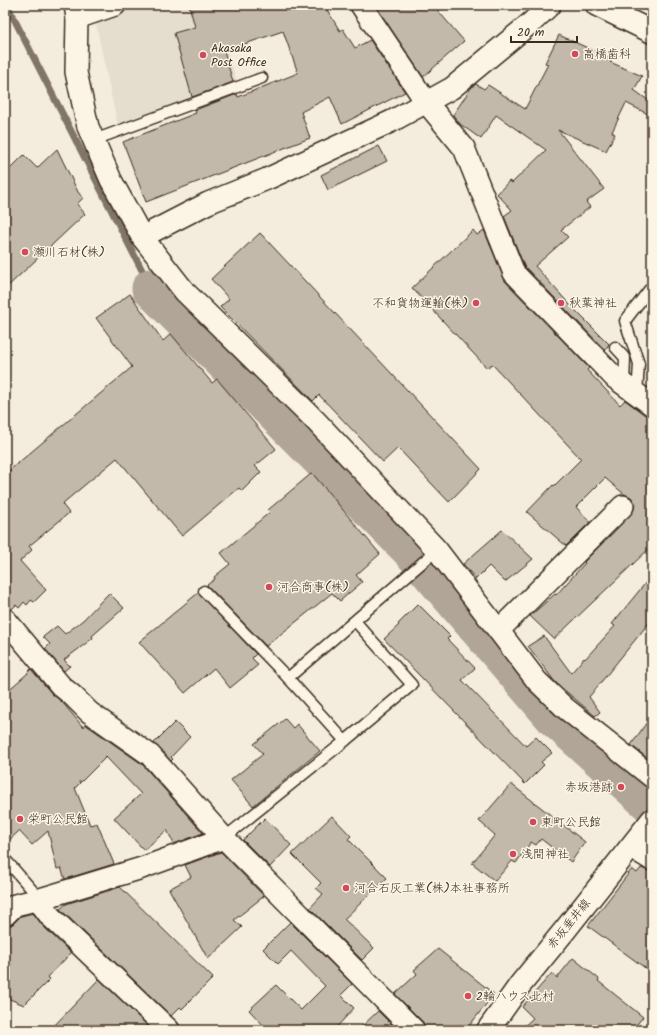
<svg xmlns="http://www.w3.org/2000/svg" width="657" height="1035" viewBox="0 0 657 1035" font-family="Kalam,'Klee One',sans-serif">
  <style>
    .built { fill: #e5ddce }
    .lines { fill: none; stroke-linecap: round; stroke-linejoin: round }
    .stream { stroke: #817466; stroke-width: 7 }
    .river { stroke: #b0a596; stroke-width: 39 }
    .building { fill: #c3b9aa; stroke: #3b2a1e }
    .lane-casing { stroke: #3b2a1e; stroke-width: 13 }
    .street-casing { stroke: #3b2a1e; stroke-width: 24 }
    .secondary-casing { stroke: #3b2a1e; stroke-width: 25 }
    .highway-casing { stroke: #3b2a1e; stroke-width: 25 }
    .lane { stroke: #fcf5e5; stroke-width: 10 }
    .street { stroke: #fcf5e5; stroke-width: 21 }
    .secondary { stroke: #fcf5e5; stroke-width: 22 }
    .highway { stroke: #fcf5e5; stroke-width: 22 }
    .poi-dot { fill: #d1495b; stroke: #fcf5e5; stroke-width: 1.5 }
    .labels { text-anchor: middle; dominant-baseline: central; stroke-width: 3; stroke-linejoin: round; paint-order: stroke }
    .poi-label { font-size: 12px; fill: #3b2a1e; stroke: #fcf5e5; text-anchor: start }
    .street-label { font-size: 12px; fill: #3b2a1e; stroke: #fcf5e5 }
  </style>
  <rect width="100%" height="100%" fill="#f4eddd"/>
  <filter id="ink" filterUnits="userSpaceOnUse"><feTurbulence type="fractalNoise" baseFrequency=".025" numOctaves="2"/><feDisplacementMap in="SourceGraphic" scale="8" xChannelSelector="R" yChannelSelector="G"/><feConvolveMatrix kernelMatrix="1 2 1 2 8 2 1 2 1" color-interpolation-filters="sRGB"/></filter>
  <g filter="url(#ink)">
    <path class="built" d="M127 5H213L238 85 119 132 94 15Z"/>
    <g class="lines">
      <path class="stream" d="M7 5 151 288"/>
      <path class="river" d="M151 288 412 551 556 719 652 805"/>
    </g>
    <g class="building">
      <path d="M189 5H324L340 31 343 29 355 48 370 40 405 92 342 124 330 97 301 112 310 138 146 202 123 142 196 113 195 110 237 94 238 97 298 73 283 31 224 51 233 82 192 97 174 33 195 27Z"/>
      <path d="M375 5H433L464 41 423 77Z"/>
      <path d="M559 35 612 59 610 62 642 76 634 90 652 103V116L626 103 612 132 615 134 606 151 558 130 604 189 586 202 590 207 561 230 568 237 535 266 570 305 609 344 605 350 524 266 504 216 512 210 497 194 509 181 512 183 546 150 496 115 481 139 460 124 453 115 471 88 476 84 484 89 488 85 525 109 548 64 545 63Z"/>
      <path d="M379 146 387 161 328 190 321 175Z"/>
      <path d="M57 149 78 192 83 198 77 204 85 214 5 289V174L24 155 37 168Z"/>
      <path d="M473 230 477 235 484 230 505 281 589 368 587 370 620 405 625 400 645 415 652 417V546L554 639 530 616 555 594 556 595 585 563 584 562 631 514 636 504 631 497 624 494 605 478 576 507 590 522 566 546 527 512 553 485 554 486 581 459 492 364 487 368 412 288Z"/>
      <path d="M260 233 481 469 449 502 398 448 383 462 319 395 313 401 220 307 229 299 211 279Z"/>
      <path d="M130 294 163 341 171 334 212 383 217 379 276 449 255 466 261 472 242 491 239 488 182 536 117 458 62 504 69 513 29 546 32 550 20 561 46 590 34 602 31 600 27 605 24 602 19 608 16 605 12 609 5 607V483L9 479 5 474 132 367 96 318Z"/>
      <path d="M312 473 380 554 356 575 362 582 340 601 332 593 266 646 207 585 215 579 214 577 230 564 221 553 270 512 268 510Z"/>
      <path d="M502 530 533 559 505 582 489 566 476 579 463 564Z"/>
      <path d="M652 575V619L589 697 600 712 595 716 555 682 528 646 544 636 571 673 584 658 585 659 615 626 612 624Z"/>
      <path d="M109 593 124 608 92 636 93 638 64 660 70 666 64 671 45 649 50 644 43 637 57 626 65 634 83 620Z"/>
      <path d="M198 593 256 654 252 658 258 665 230 688 214 668 185 693 139 642Z"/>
      <path d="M418 604 450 636 447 639 475 668 462 680 526 746 536 737 552 753 541 762 544 765 525 784 384 639 399 625 398 624Z"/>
      <path d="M31 669 52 694 62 702 83 727 85 724 142 764 203 833 174 844 167 830 144 850 114 818 141 794 106 757 81 782 79 781 80 783 75 788 90 825 97 823 114 864 65 879 61 868 57 869 48 831 32 845 19 831 5 844V693L28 673H27Z"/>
      <path d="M652 715V762L631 745Z"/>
      <path d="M285 719 293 728 297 724 320 751 253 806 231 780 263 754 254 744Z"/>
      <path d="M175 722 190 737 171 757 173 759 171 761 154 743Z"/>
      <path d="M511 784 585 842 571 862 541 839 536 845 531 842 516 863 512 861 495 881 472 863 495 835 479 821Z"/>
      <path d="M332 816 351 836 348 839 387 878 344 919 374 948 362 960 310 908 323 894 316 888 321 883 292 854Z"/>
      <path d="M265 818 291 845 270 867 243 840Z"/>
      <path d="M221 852 264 896 234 920 242 927 208 959 169 889 191 877 185 865Z"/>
      <path d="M641 868 652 872V973L588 926 632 869 637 873Z"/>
      <path d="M120 887 213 978 182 1009 180 1007 171 1016 60 909 66 904Z"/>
      <path d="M33 913 42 925 71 953 48 977 50 979 24 1005 5 997V927L13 924 21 916Z"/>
      <path d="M290 922 352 984 341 995 354 1008 334 1030H268L249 1010 276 985 301 1010 325 986 291 951 278 964 263 949Z"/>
      <path d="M438 949 494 994 466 1030H426L425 1027 423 1022 395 994 417 974 414 970Z"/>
      <path d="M573 958 599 979 598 981 643 1017 632 1030H520L533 1018 522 1007 552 973 557 978Z"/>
      <path d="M99 979 152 1030H50Z"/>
      <path d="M378 1011 397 1030H358Z"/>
    </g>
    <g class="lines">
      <defs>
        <g id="lane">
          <path d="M94 140 262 78"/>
          <path d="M615 347 625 358 624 384"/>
          <path d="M637 394 639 364 625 321 652 286"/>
          <path d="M204 591 288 678"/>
          <path d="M355 621 412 685 345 741 288 678 437 550"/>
          <path d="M224 838 345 741"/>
          <path d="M5 859 40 899"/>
        </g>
        <g id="street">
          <path d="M75 5 77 18 76 72 88 127 111 180 142 237 185 292 313 418 437 550 537 681 565 708 652 777"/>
          <path d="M361 5 426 102 464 148 514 273 615 378 652 405"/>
          <path d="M77 18 115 5"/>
          <path d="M142 237 208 203 267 179 392 121 452 88 533 21 550 5"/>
          <path d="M5 619 61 686 73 696 89 712 150 755 224 838 414 1030"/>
          <path d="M499 630 623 506"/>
          <path d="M631 847 652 860"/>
          <path d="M38 900 50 916 169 1030"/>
          <path d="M5 915 15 905 40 899 142 868 224 838"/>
        </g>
        <path id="secondary" d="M488 1030 520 985 565 930 652 820"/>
        <path id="highway" d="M597 5 652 32"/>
      </defs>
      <use href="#lane" class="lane-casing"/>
      <use href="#street" class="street-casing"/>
      <use href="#secondary" class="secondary-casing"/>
      <use href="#highway" class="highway-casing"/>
      <use href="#lane" class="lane"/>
      <use href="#street" class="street"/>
      <use href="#secondary" class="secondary"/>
      <use href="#highway" class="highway"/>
    </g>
  </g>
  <g class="poi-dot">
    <circle cx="575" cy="54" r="4"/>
    <circle cx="203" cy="55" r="4"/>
    <circle cx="25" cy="252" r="4"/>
    <circle cx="476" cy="303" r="4"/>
    <circle cx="561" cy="303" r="4"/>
    <circle cx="269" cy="587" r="4"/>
    <circle cx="621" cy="787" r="4"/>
    <circle cx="20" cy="819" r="4"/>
    <circle cx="533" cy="822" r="4"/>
    <circle cx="513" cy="854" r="4"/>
    <circle cx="346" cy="888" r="4"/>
    <circle cx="468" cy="996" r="4"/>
  </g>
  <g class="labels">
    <g class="poi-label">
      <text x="211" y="48">Akasaka<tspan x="211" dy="14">Post Office</tspan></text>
      <text x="583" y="54">高橋歯科</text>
      <text x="33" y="252">瀬川石材(株)</text>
      <text x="468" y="303" text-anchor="end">不和貨物運輸(株)</text>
      <text x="569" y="303">秋葉神社</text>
      <text x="277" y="587">河合商事(株)</text>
      <text x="613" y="787" text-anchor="end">赤坂港跡</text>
      <text x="28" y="819">栄町公民館</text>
      <text x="541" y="822">東町公民館</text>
      <text x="521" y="854">浅間神社</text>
      <text x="354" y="888">河合石灰工業(株)本社事務所</text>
      <text x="476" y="996">2輪ハウス北村</text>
    </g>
    <g class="street-label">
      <text transform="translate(569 924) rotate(-51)">赤坂垂井線</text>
    </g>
  </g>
  <rect width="657" height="1035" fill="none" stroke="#fcf5e5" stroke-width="20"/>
  <rect x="10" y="10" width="637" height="1015" fill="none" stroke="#3b2a1e" stroke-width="1.5" filter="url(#ink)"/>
  <path d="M511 36v6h66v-6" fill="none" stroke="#3b2a1e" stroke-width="2"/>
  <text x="517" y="36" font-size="12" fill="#3b2a1e" stroke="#fcf5e5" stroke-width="3" paint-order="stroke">20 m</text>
</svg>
